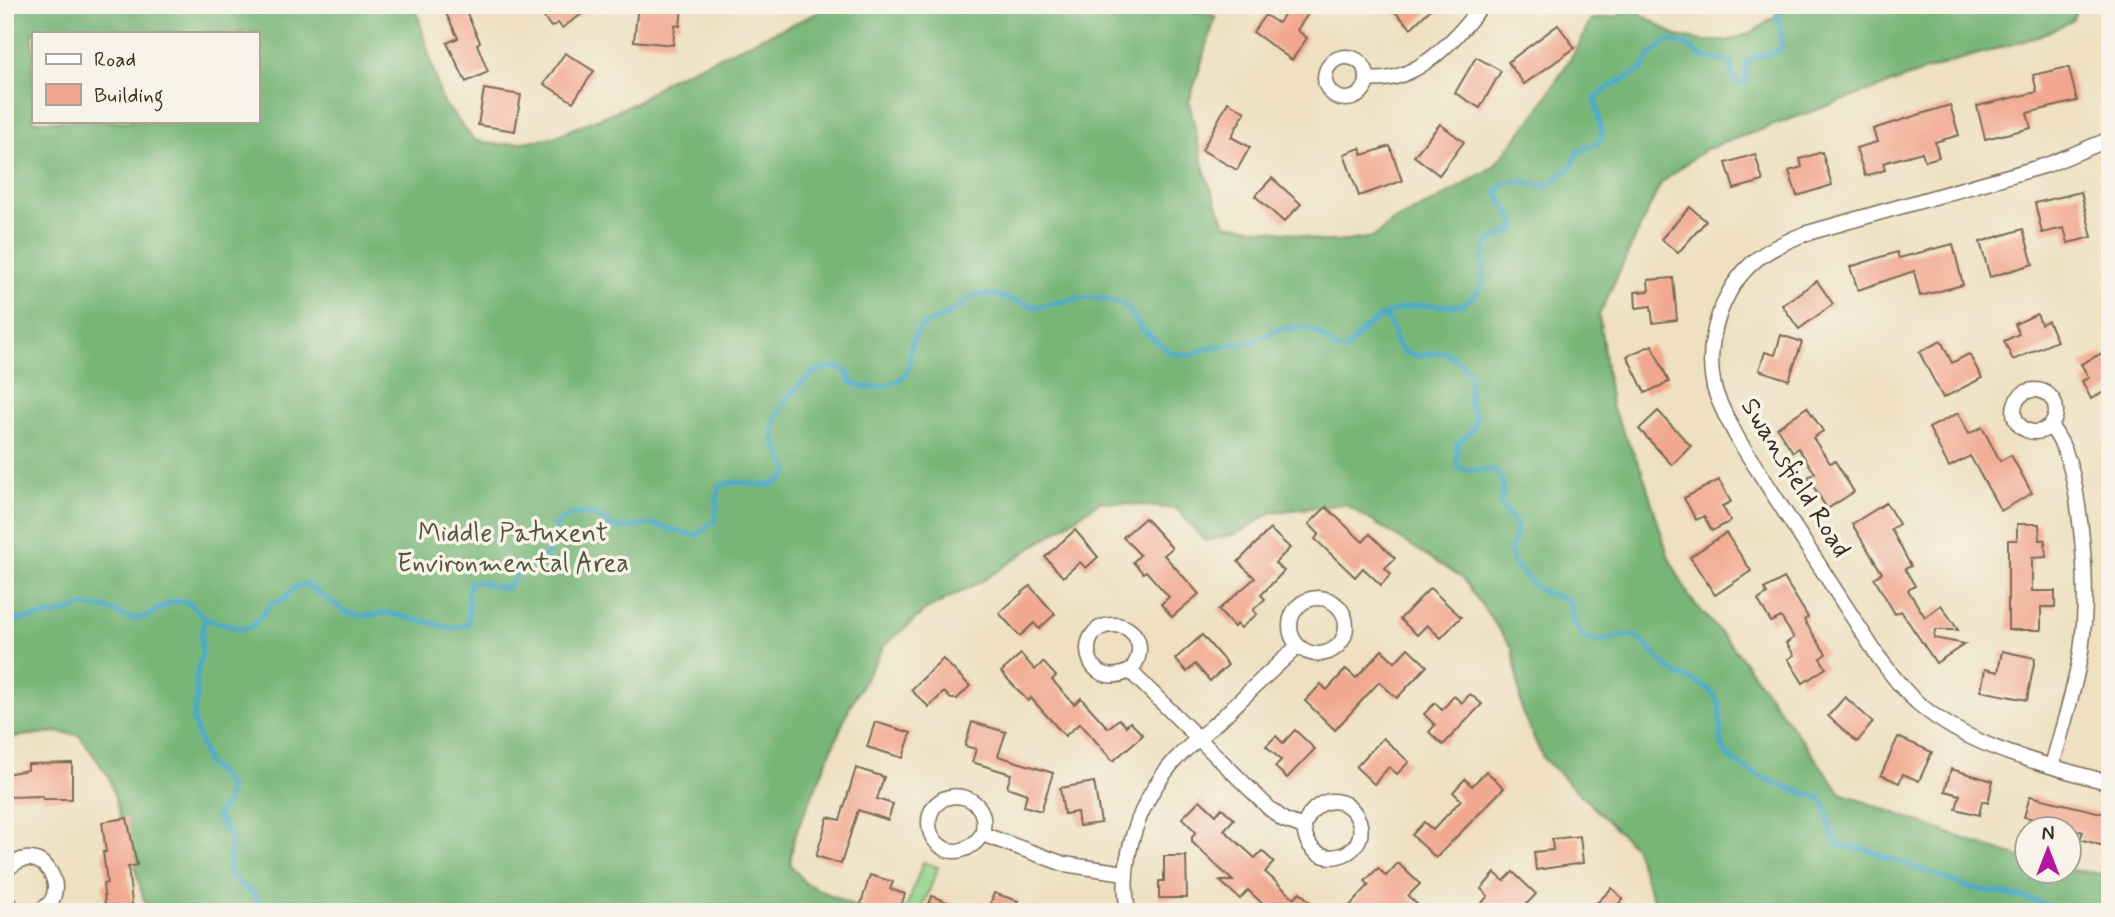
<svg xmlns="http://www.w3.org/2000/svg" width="2115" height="917" viewBox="0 0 2115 917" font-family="Mynerve,sans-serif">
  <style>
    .green { fill: #95d58c; stroke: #688055; stroke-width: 2 }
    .forest { fill: #78b678; stroke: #5a704b; stroke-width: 2; fill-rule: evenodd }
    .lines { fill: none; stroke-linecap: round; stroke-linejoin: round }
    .stream { stroke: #4baaca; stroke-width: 5 }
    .building { fill: #f2a890 }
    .minor-casing { stroke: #7a6a57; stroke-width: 17 }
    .minor { stroke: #fff; stroke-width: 14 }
    .labels { text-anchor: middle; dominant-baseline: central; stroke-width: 7; stroke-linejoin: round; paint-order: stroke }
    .street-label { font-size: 26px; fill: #3b2a1e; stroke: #f7f3e8 }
    .park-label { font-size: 26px; fill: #52553a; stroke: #f7f3e8 }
  </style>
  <rect width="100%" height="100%" fill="#f7f3e8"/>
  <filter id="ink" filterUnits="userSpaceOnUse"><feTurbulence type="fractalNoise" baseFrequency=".0143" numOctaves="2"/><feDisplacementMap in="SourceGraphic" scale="14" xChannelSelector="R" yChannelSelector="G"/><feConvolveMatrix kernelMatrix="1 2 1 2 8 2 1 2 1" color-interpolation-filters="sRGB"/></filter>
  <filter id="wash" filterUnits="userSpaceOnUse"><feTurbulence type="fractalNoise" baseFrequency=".00686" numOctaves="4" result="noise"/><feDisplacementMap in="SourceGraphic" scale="28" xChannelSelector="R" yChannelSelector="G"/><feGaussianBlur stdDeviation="1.57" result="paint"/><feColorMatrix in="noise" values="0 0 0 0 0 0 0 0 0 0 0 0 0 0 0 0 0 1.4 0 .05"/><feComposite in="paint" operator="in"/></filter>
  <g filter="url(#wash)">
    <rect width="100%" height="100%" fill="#eee0c0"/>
    <path class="green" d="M923 862 938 867 921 912H905Z"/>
    <path class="forest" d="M5 5H415L442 101 474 140 499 145 551 138 635 103 667 80 835 5H1163L1216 16 1189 102 1206 176 1225 224 1291 233 1319 241H1347L1374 237 1393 221 1436 201 1494 166 1537 112 1580 43 1590 20 1618 16 1632 8 1676 36 1701 41H1727L1753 32 1791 5H2079L2072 21 2034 38 1951 62 1704 150 1661 183 1599 315 1611 406 1642 471 1669 558 1690 598 1737 652 1841 793 1978 844 2027 859 2028 872 2070 870 2110 875V912H1658L1634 847 1543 758 1522 712 1513 649 1462 578 1345 504 1273 512 1236 534 1204 541 1177 509 1101 501 984 580 926 610 884 646 850 706 794 838 790 864 805 883 866 912H150L144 900 109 777 79 735 55 732 5 738ZM33 33H257V121H33Z"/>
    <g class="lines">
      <g class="stream">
        <path d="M1384 314 1393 329 1396 343 1404 352 1417 356 1444 352 1458 360 1470 372 1469 405 1476 415 1473 429 1457 444V466L1464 470H1493C1505 479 1504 489 1500 503L1517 527 1510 551 1513 562 1532 584 1546 593 1569 600C1572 607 1572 614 1574 621 1588 662 1618 626 1637 638 1651 647 1659 662 1672 671 1685 680 1703 681 1714 695 1728 713 1712 739 1728 755 1746 774 1780 785 1804 793 1809 795 1816 795 1819 798 1831 807 1827 820 1831 832 1832 837 1837 842 1839 846L1864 849 1971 888 2022 897 2069 912"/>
        <path d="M205 619 201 636 202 653 196 676 197 697 193 720 207 764 223 778 229 788 227 801 217 815 230 840 229 875C244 891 258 886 260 912"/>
        <path d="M5 628 18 620 64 613 82 606 105 608 132 619 146 617 171 602 185 601 194 607 205 619 242 629 253 626 272 603 284 600C289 591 294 587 305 584L348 613 365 616 387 613 453 628 467 625C473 611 464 597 470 583 483 578 495 590 509 587L514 577 549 553C552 533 554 516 577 514 584 513 592 514 599 517 604 519 607 524 612 526 626 531 642 523 656 525 671 528 682 535 698 535L715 520 719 486C748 473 768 500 789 472 786 458 772 444 773 432 776 404 818 351 848 372L849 380C857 387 865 388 875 387 930 381 896 347 923 326 929 322 937 320 943 317 954 311 964 303 974 295H995L1037 307 1084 297 1106 299 1125 305 1143 330 1170 352 1188 356 1208 348 1251 342 1282 328H1307L1318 333 1336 349 1346 351C1365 322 1390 306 1426 305 1441 305 1454 309 1468 301 1491 286 1478 268 1486 248 1491 235 1507 236 1516 228 1514 216 1502 206 1497 190 1511 175 1528 184 1546 186L1573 166 1578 151 1598 143 1602 136 1595 99 1608 88 1643 69 1649 57 1666 42 1672 41 1689 46 1700 56 1709 59 1727 60 1732 65V76L1738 83H1745L1747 61C1758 52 1770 57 1781 49L1782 38 1777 14 1782 5"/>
      </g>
    </g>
    <g id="blocks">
      <g class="building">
        <path d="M442 5H463L480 42 477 44 488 72 466 82 447 43 458 38Z"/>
        <path d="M535 5H575L582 14 562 28 558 23 551 27Z"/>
        <path d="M638 5 682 7 680 26 675 25 673 45 634 41Z"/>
        <path d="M1291 5H1302L1310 11 1297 30 1307 38 1292 60 1253 32 1265 15 1278 23Z"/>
        <path d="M1388 5H1435L1411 28Z"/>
        <path d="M1558 25 1575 48 1524 84 1508 62Z"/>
        <path d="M565 53 594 71 573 102 544 84Z"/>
        <path d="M1476 57 1501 71 1480 108 1455 93Z"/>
        <path d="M2064 68H2069L2077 101 2027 113 2031 128 1985 139 1977 106 2037 92 2033 75Z"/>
        <path d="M484 89 521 95 515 131 478 125Z"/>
        <path d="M1228 102 1245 112 1231 137 1250 147 1237 170 1202 150Z"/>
        <path d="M1950 105 1959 135 1935 142 1939 157 1925 161 1922 152 1883 163 1885 170 1865 176 1856 148 1877 142 1873 129Z"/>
        <path d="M1440 124 1464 142 1439 175 1414 156Z"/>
        <path d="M1390 146 1402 181 1359 196 1344 154 1360 148 1363 155Z"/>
        <path d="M1822 152 1832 185 1797 196 1789 171 1802 167 1800 159Z"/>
        <path d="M1755 154 1763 181 1734 189 1726 163Z"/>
        <path d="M1272 178 1301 204 1284 222 1255 196Z"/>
        <path d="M2081 192 2092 237 2068 243 2064 228 2042 233 2035 203Z"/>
        <path d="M1690 207 1706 221 1678 253 1661 239Z"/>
        <path d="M2023 229 2033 264 1990 277 1980 242Z"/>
        <path d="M1953 244 1963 285 1920 296 1914 271 1858 290 1850 267 1897 252 1899 258Z"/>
        <path d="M1673 278 1677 320 1653 323 1651 306 1636 308 1635 292 1649 291 1648 280Z"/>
        <path d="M1817 281 1833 304 1799 329 1782 305Z"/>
        <path d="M2037 314 2041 324 2048 321 2057 341 2013 360 2004 341 2019 334 2015 324Z"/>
        <path d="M1781 335 1802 342 1789 380 1759 370 1765 352 1775 355Z"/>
        <path d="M1941 341 1952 363 1969 354 1982 378 1943 398 1919 352Z"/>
        <path d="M1652 345 1669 382 1645 393 1627 356Z"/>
        <path d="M2102 353 2110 368V389L2091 399 2082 381 2089 378 2081 364Z"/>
        <path d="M1807 407 1823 431 1813 438 1830 463 1835 461 1854 492 1827 509 1808 477 1815 473 1798 448 1793 452 1777 428Z"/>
        <path d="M1658 411 1691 446 1672 465 1639 429Z"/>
        <path d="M1958 413 1969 434 1982 427 2000 461 2011 455 2032 493 2001 511 1970 456 1949 467 1929 428Z"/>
        <path d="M1719 480 1731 502 1722 506 1731 521 1712 531 1704 516 1696 520 1684 498Z"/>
        <path d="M1886 503 1899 524 1891 529 1911 566 1905 569 1915 586 1908 590 1925 617 1941 605 1958 630H1935L1934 638 1965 644 1936 663 1901 611 1895 614 1874 578 1882 573 1852 524Z"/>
        <path d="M1326 507 1363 542 1370 534 1395 558 1385 568 1391 574 1381 585 1363 568 1355 577 1315 539 1319 534 1309 524Z"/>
        <path d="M1145 518 1172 548 1164 555 1199 594 1172 617 1161 604 1169 597 1146 571 1143 573 1133 562 1140 555 1123 537Z"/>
        <path d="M2017 524H2039L2040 540H2045L2046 557 2032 558V591H2055V607H2041V630H2008V540H2017Z"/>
        <path d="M1270 529 1290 548 1275 563 1284 571 1261 595 1265 599 1253 610 1257 614 1241 628 1237 624 1234 627 1218 610 1255 578 1238 562Z"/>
        <path d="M1075 530 1098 557 1086 568 1080 562 1063 577 1045 557Z"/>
        <path d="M1726 533 1751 571 1715 595 1690 557Z"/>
        <path d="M1784 578 1808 617 1804 620 1826 654 1820 658 1826 668 1803 683 1788 659 1794 655 1786 643 1794 638 1781 617 1771 622 1758 600 1767 594 1764 589Z"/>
        <path d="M1030 586 1055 614 1039 629 1034 623 1020 636 999 613Z"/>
        <path d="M1430 588 1461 617 1441 638 1427 625 1417 635 1400 619Z"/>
        <path d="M1202 635 1228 665 1210 681 1195 664 1187 672 1175 659Z"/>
        <path d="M1408 648 1427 666 1397 698 1379 682 1335 730 1305 701 1321 684 1327 690 1346 669 1356 678 1382 650 1395 662Z"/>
        <path d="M2002 651 2035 658 2027 700 1981 691 1985 669 1998 672Z"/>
        <path d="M1021 654 1035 670 1043 662 1056 676 1052 680 1074 704 1081 698 1108 728 1119 719 1126 726 1130 722 1143 735 1113 761 1080 723 1065 736 1031 698 1028 701 1001 672Z"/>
        <path d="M943 659 970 686 957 699H951L944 692 929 707 911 690Z"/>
        <path d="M1470 694 1482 704 1443 745 1429 732 1435 725 1424 714 1435 703 1442 710 1454 696 1462 703Z"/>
        <path d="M1845 697 1873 722 1857 742 1828 716Z"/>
        <path d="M875 722 911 733 903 758 867 747Z"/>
        <path d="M972 722 1006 732 998 756 1053 773 1041 811 1024 806 1027 794 1007 787 1011 774 972 762 976 749 965 746Z"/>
        <path d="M1295 730 1315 749 1287 778 1275 767 1281 760 1266 746 1276 736 1283 743Z"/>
        <path d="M1898 737 1932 752 1919 781 1903 774 1899 783 1881 775Z"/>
        <path d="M1383 738 1409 762 1397 774 1389 767 1374 784 1356 767Z"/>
        <path d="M72 763V799H43V796L5 797V774L28 770V764Z"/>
        <path d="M856 768 884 777 877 799 893 804 888 820 858 810 841 864 816 856 828 817 840 820Z"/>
        <path d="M1951 769 1993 781 1988 803 1982 801 1979 815 1956 809 1960 795 1945 791Z"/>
        <path d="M1486 771 1504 788 1436 858 1412 835 1424 822 1433 830 1461 800 1453 792 1465 779 1472 786Z"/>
        <path d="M1094 782 1101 823 1079 826 1077 812 1064 814 1060 788Z"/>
        <path d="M2030 796 2110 815V848L2080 839 2083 832 2055 825 2053 830 2029 826 2031 818 2024 817Z"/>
        <path d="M1200 800 1216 815 1222 808 1234 819 1224 830 1255 858 1262 851 1274 862 1265 872 1294 898 1300 892 1312 904 1307 910 1308 912H1271L1248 890 1240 899 1220 881H1233L1192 842V837L1196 832 1182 818Z"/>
        <path d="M127 818 137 865 128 867 133 912H106L103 884 107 883 103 852H106L102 822Z"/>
        <path d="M1580 836 1583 863 1536 870 1534 852 1553 850 1552 839Z"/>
        <path d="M1164 856H1186L1187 898H1159V881H1164Z"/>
        <path d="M1398 863 1420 884 1408 896 1417 904 1409 912H1344L1369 885 1365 881 1378 868 1386 876Z"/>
        <path d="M1513 872 1536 894 1519 912H1474L1488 896 1481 889 1495 873 1504 881Z"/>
        <path d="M870 875 893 882 890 889 905 894 899 912H875L860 907Z"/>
        <path d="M1612 888 1623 899 1611 912H1588Z"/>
        <path d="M994 893 1018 901 1015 912H988Z"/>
        <path d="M932 896 969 911V912H926Z"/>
      </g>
    </g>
  </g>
  <g filter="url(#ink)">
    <use href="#blocks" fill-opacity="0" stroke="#7a6a57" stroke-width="2"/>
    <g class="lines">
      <defs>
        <g id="minor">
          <circle cx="1346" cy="78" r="21"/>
          <path d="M1367 79C1416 85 1456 39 1482 5"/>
          <path d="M2110 139 2047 165 1804 234C1787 241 1771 248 1757 259 1721 288 1704 343 1714 387 1719 406 1730 423 1739 441L1877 655C1890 672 1902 690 1919 704 1972 749 2044 764 2110 783"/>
          <circle cx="2035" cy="411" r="21"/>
          <path d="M2050 426C2068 447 2074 478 2078 506 2085 554 2088 603 2081 651 2075 690 2062 728 2052 766"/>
          <circle cx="1318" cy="626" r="28"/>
          <path d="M1130 671C1083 693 1073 625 1113 625 1118 625 1124 626 1128 629 1144 640 1141 659 1130 671L1269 808 1284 820 1304 827C1309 809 1325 795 1345 804 1352 808 1356 814 1359 821 1371 859 1308 875 1304 827"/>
          <path d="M982 834C972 850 952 858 937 843 932 838 929 831 929 823 929 784 994 788 982 834L1064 864 1125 873"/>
          <path d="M5 872C41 830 80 901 34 912"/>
          <path d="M5 900 14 909 21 912"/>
          <path d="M1128 912C1118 858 1140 799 1176 759 1191 744 1208 730 1224 716 1248 692 1273 669 1298 646"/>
        </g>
      </defs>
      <use href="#minor" class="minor-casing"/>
      <use href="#minor" class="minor"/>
    </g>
  </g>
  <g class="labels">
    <g class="street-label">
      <text transform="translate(1795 478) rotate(58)">Swansfield Road</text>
    </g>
    <g class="park-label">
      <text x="513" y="534">Middle Patuxent<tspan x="513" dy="30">Environmental Area</tspan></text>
    </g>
  </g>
  <rect width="2115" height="917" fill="none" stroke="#f7f3e8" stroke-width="28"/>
  <rect x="32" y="32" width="228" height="91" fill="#f7f3e8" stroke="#aca397" stroke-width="2"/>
  <rect x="46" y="54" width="35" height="10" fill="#ffffff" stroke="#aca397" stroke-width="2"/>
  <text x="94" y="66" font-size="21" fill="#3b2a1e">Road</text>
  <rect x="46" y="84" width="35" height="21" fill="#f2a890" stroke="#aca397" stroke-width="2"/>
  <text x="94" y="102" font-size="21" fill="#3b2a1e">Building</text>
  <g transform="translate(2048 850)"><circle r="33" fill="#f7f3e8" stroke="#aca397" stroke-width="2"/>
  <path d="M0-5L12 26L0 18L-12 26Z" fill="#b5179e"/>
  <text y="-10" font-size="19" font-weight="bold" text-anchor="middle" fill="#3b2a1e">N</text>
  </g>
</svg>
